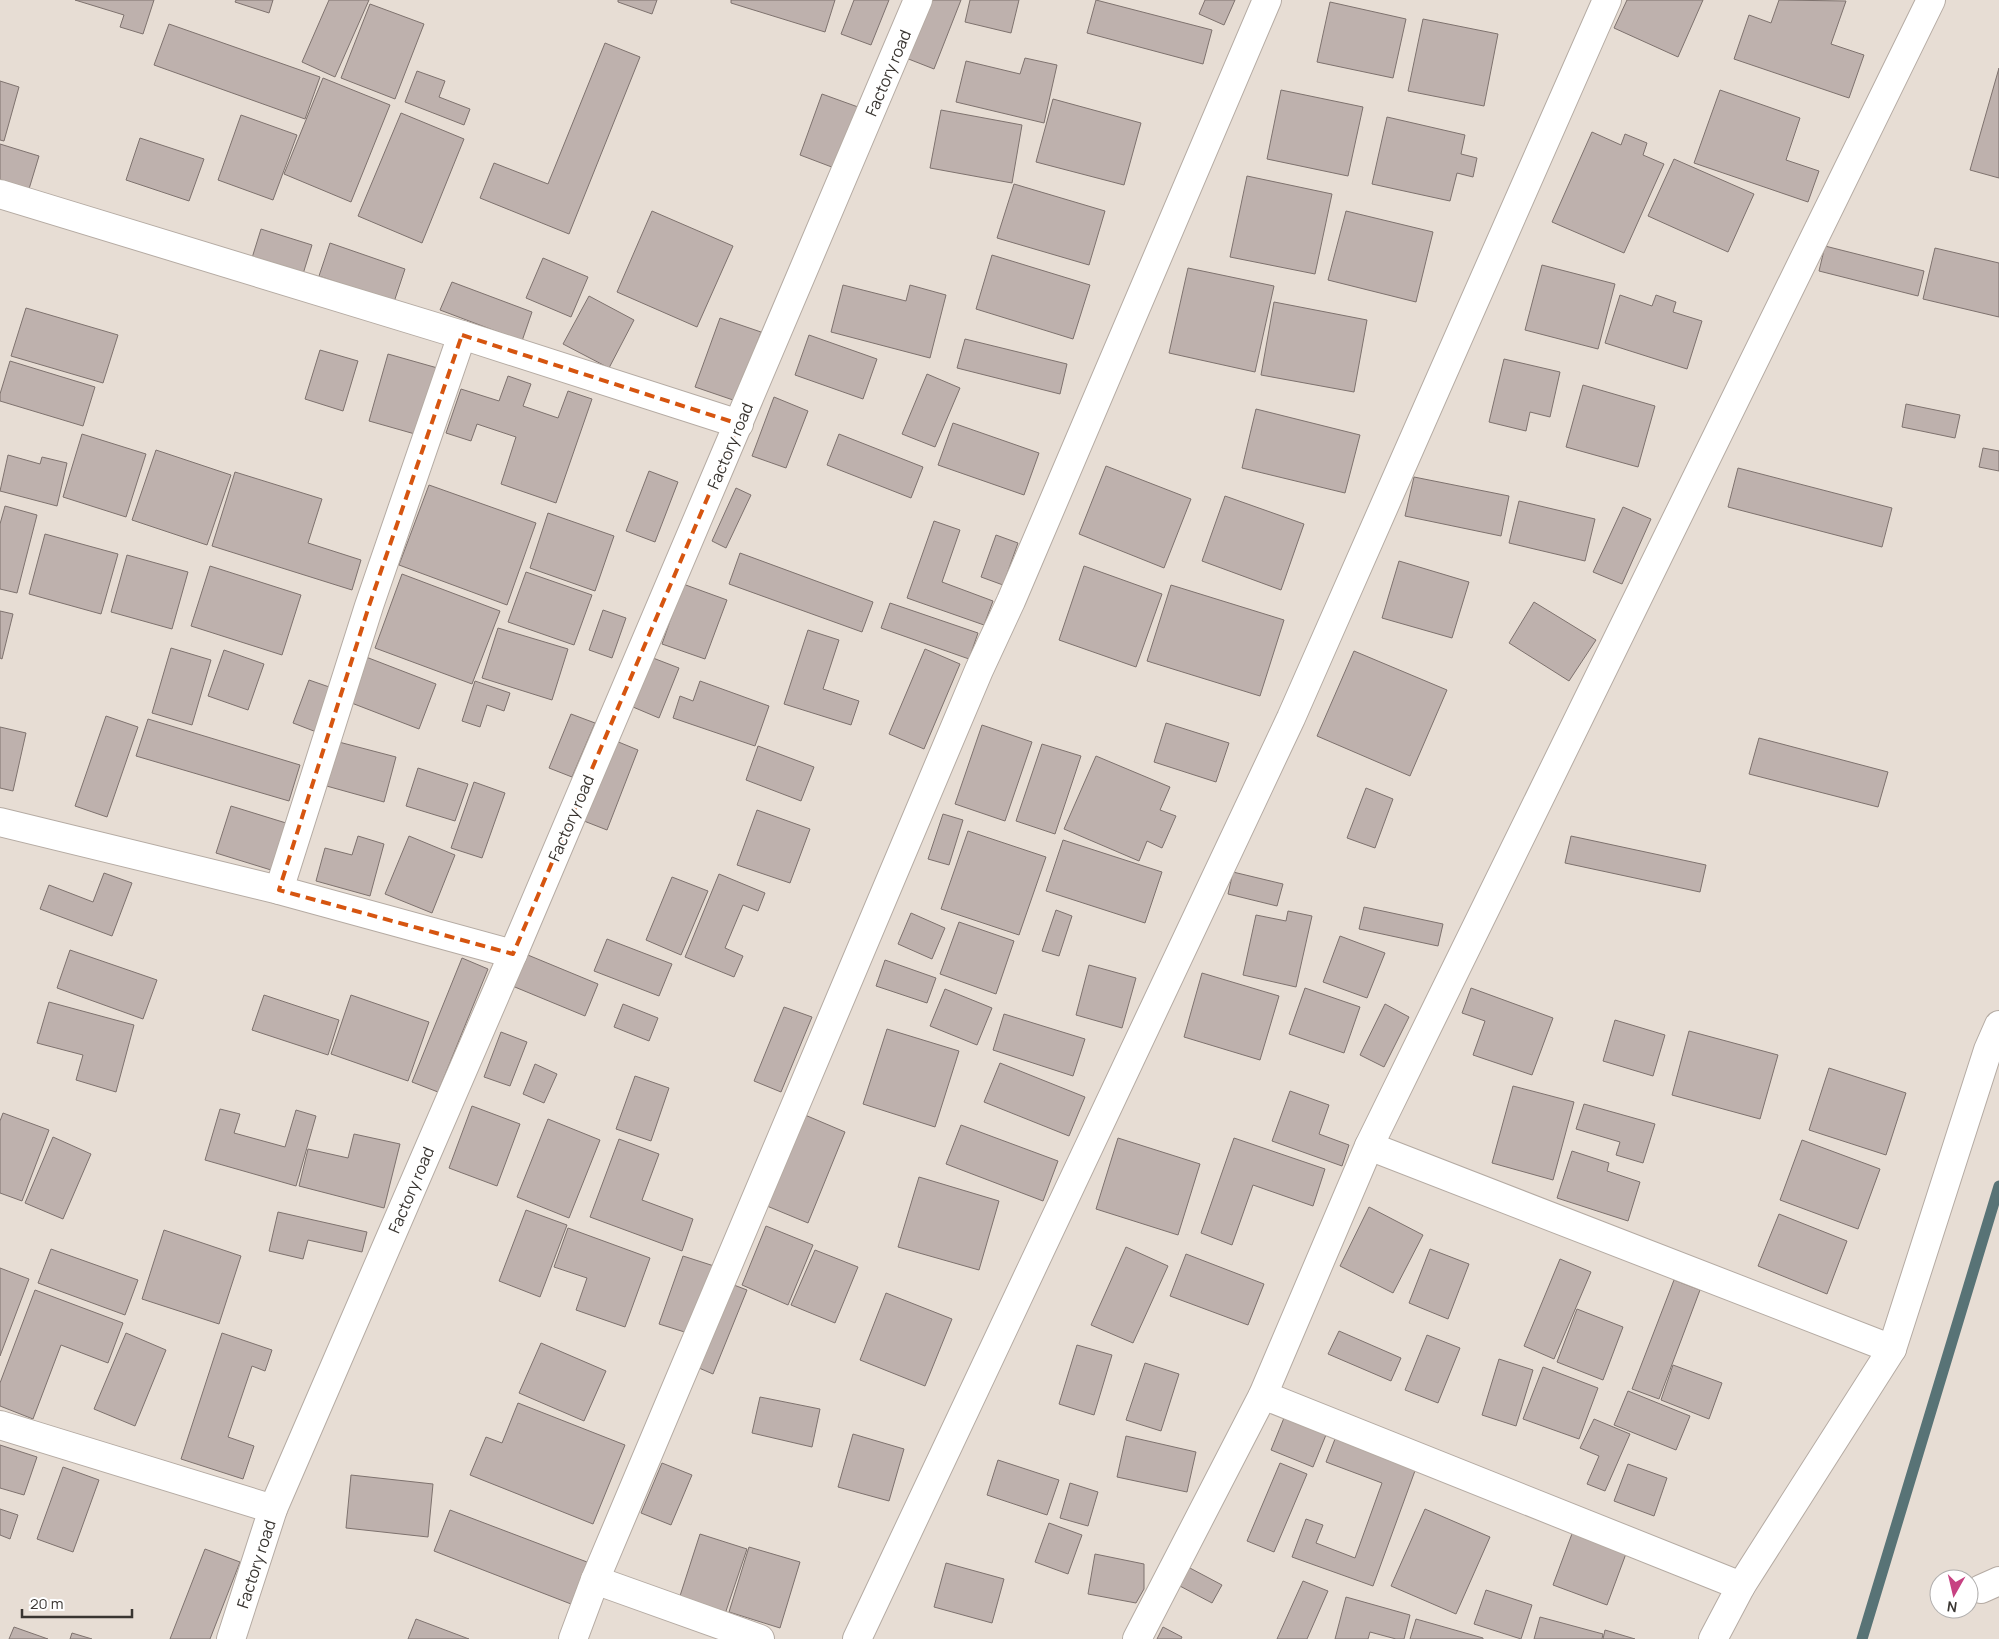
<svg xmlns="http://www.w3.org/2000/svg" width="1999" height="1639" viewBox="0 0 1999 1639" font-family="Manrope,sans-serif">
  <style>
    .lines { fill: none; stroke-linecap: round; stroke-linejoin: round }
    .stream { stroke: #587376; stroke-width: 11 }
    .building { fill: #beb1ad; stroke: #7e726e }
    .minor-casing { stroke: #b5aba3; stroke-width: 30 }
    .tertiary-casing { stroke: #b5aba3; stroke-width: 30 }
    .minor { stroke: #fff; stroke-width: 28 }
    .tertiary { stroke: #fff; stroke-width: 28 }
    .marked { fill: none; stroke: #d65510; stroke-width: 4; stroke-dasharray: 10 6; stroke-linejoin: round }
    .labels { text-anchor: middle; dominant-baseline: central; stroke-width: 5; stroke-linejoin: round; paint-order: stroke }
    .street-label { font-size: 16px; fill: #393531; stroke: #fff }
  </style>
  <rect width="100%" height="100%" fill="#e7ddd4"/>
  <g class="lines">
    <path class="stream" d="M1862 1639 1999 1186"/>
  </g>
  <g class="building">
    <path d="M75 0H154L143 34 120 27 124 15Z"/>
    <path d="M236 0H273L269 13 235 2Z"/>
    <path d="M329 0H369L335 77 302 62Z"/>
    <path d="M618 0H657L652 14 618 2Z"/>
    <path d="M731 0H835L825 32 731 3Z"/>
    <path d="M854 0H889L871 45 841 34Z"/>
    <path d="M929 0H961L934 69 906 58Z"/>
    <path d="M970 0H1019L1011 33 965 22Z"/>
    <path d="M1096 0 1212 30 1203 64 1087 33Z"/>
    <path d="M1205 0H1235L1224 25 1199 14Z"/>
    <path d="M1627 0H1703L1678 57 1614 28Z"/>
    <path d="M1779 0 1846 1 1831 44 1864 55 1849 98 1734 59 1749 15 1771 23Z"/>
    <path d="M1330 2 1406 19 1393 78 1317 62Z"/>
    <path d="M370 4 424 24 395 99 341 78Z"/>
    <path d="M1423 19 1498 34 1484 106 1408 91Z"/>
    <path d="M169 24 320 77 305 119 154 65Z"/>
    <path d="M605 43 640 57 569 234 480 198 494 163 548 184Z"/>
    <path d="M1025 58 1057 65 1044 123 956 102 966 61 1020 74Z"/>
    <path d="M1999 68V178L1970 170Z"/>
    <path d="M417 71 445 81 439 97 470 109 464 125 405 102Z"/>
    <path d="M323 78 390 105 351 202 284 174Z"/>
    <path d="M0 81 19 87 4 141 0 140Z"/>
    <path d="M1281 90 1363 107 1348 176 1267 159Z"/>
    <path d="M1720 90 1800 118 1786 160 1819 171 1808 202 1694 163Z"/>
    <path d="M822 94 858 107 837 169 800 155Z"/>
    <path d="M1053 99 1141 123 1124 185 1036 162Z"/>
    <path d="M941 110 1022 125 1012 183 930 168Z"/>
    <path d="M401 113 464 139 422 243 358 216Z"/>
    <path d="M241 115 297 135 273 200 218 180Z"/>
    <path d="M1387 117 1465 135 1461 154 1477 158 1473 177 1457 173 1450 201 1372 184Z"/>
    <path d="M1592 132 1621 145 1625 134 1647 143 1643 155 1664 164 1624 253 1552 222Z"/>
    <path d="M140 138 204 159 189 201 126 180Z"/>
    <path d="M0 144 39 156 29 189 0 180Z"/>
    <path d="M1674 159 1754 194 1728 252 1648 216Z"/>
    <path d="M1247 176 1332 194 1315 274 1230 257Z"/>
    <path d="M1014 184 1105 211 1089 265 997 238Z"/>
    <path d="M652 211 733 246 697 327 617 292Z"/>
    <path d="M1346 211 1433 232 1416 302 1328 280Z"/>
    <path d="M261 229 312 245 303 274 252 258Z"/>
    <path d="M330 243 405 269 394 302 319 276Z"/>
    <path d="M1825 246 1924 271 1918 296 1819 271Z"/>
    <path d="M1935 248 1999 263V317L1923 299Z"/>
    <path d="M992 255 1090 285 1073 339 976 309Z"/>
    <path d="M543 258 588 277 571 317 526 298Z"/>
    <path d="M1542 265 1615 284 1598 349 1525 330Z"/>
    <path d="M1188 268 1274 286 1255 372 1169 353Z"/>
    <path d="M452 282 532 312 522 341 440 310Z"/>
    <path d="M843 285 906 301 910 285 946 295 930 358 831 332Z"/>
    <path d="M1620 295 1652 306 1656 295 1676 302 1673 312 1702 321 1687 369 1605 343Z"/>
    <path d="M589 296 634 320 609 368 563 344Z"/>
    <path d="M1274 302 1367 320 1354 392 1261 375Z"/>
    <path d="M26 308 118 335 103 383 11 356Z"/>
    <path d="M720 318 761 332 736 401 695 387Z"/>
    <path d="M809 335 877 359 863 399 795 375Z"/>
    <path d="M965 339 1067 364 1060 394 957 368Z"/>
    <path d="M320 350 358 361 343 411 305 399Z"/>
    <path d="M388 354 441 369 422 436 369 421Z"/>
    <path d="M1504 359 1560 372 1550 417 1530 412 1526 431 1489 422Z"/>
    <path d="M10 361 95 387 83 426 0 401V394Z"/>
    <path d="M927 374 960 388 935 447 902 434Z"/>
    <path d="M508 376 531 384 523 406 558 418 568 391 592 399 556 503 501 484 516 437 477 424 471 441 446 433 461 389 499 401Z"/>
    <path d="M1583 385 1655 406 1638 467 1566 447Z"/>
    <path d="M774 397 808 411 786 468 752 456Z"/>
    <path d="M1906 404 1960 415 1955 438 1902 427Z"/>
    <path d="M1256 409 1360 435 1345 493 1242 468Z"/>
    <path d="M953 423 1039 453 1024 495 938 465Z"/>
    <path d="M82 434 146 454 126 517 63 497Z"/>
    <path d="M839 434 923 467 911 498 827 465Z"/>
    <path d="M1983 448 1999 451V471L1979 467Z"/>
    <path d="M156 450 231 475 207 545 132 520Z"/>
    <path d="M8 455 40 464 42 457 67 463 57 506 0 491Z"/>
    <path d="M1106 466 1191 499 1164 568 1079 534Z"/>
    <path d="M1738 468 1892 508 1882 547 1728 507Z"/>
    <path d="M649 471 678 482 655 542 626 531Z"/>
    <path d="M235 472 322 499 308 543 361 560 352 590 212 546Z"/>
    <path d="M1414 477 1509 496 1501 536 1405 516Z"/>
    <path d="M429 485 536 523 507 605 399 565Z"/>
    <path d="M736 488 751 495 726 548 712 541Z"/>
    <path d="M1225 496 1304 524 1281 590 1202 561Z"/>
    <path d="M1519 501 1595 519 1585 561 1509 543Z"/>
    <path d="M5 506 37 515 17 593 0 589V524Z"/>
    <path d="M1623 507 1651 519 1622 584 1593 572Z"/>
    <path d="M548 513 614 536 595 591 530 568Z"/>
    <path d="M934 521 960 530 942 582 993 601 984 625 907 598Z"/>
    <path d="M45 534 118 554 101 614 29 594Z"/>
    <path d="M996 535 1018 543 1003 585 981 577Z"/>
    <path d="M740 553 873 602 862 632 729 584Z"/>
    <path d="M127 555 188 572 172 629 111 612Z"/>
    <path d="M1399 561 1469 582 1452 638 1382 618Z"/>
    <path d="M210 566 301 595 282 655 191 626Z"/>
    <path d="M1084 566 1162 594 1136 667 1059 640Z"/>
    <path d="M526 572 592 595 574 645 508 622Z"/>
    <path d="M402 574 500 611 472 684 375 648Z"/>
    <path d="M683 584 727 600 705 659 662 644Z"/>
    <path d="M1171 585 1284 620 1260 696 1147 661Z"/>
    <path d="M1534 602 1596 640 1569 681 1509 643Z"/>
    <path d="M890 603 978 633 969 659 881 628Z"/>
    <path d="M603 610 626 618 612 658 589 650Z"/>
    <path d="M0 611 13 614 2 659 0 658Z"/>
    <path d="M498 628 568 649 552 700 482 678Z"/>
    <path d="M808 630 839 640 823 689 859 701 851 725 784 704Z"/>
    <path d="M171 648 211 660 192 725 152 713Z"/>
    <path d="M925 649 960 664 924 749 889 734Z"/>
    <path d="M224 650 264 664 248 710 208 696Z"/>
    <path d="M1354 651 1447 690 1410 776 1317 736Z"/>
    <path d="M366 657 436 684 419 729 349 702Z"/>
    <path d="M653 658 679 668 659 718 633 707Z"/>
    <path d="M309 680 335 689 319 733 293 723Z"/>
    <path d="M475 681 510 693 504 711 487 705 480 727 462 721Z"/>
    <path d="M700 681 769 706 755 746 673 718 680 696 693 701Z"/>
    <path d="M571 714 595 723 572 777 549 768Z"/>
    <path d="M106 716 138 727 107 817 75 806Z"/>
    <path d="M148 719 300 765 289 801 136 756Z"/>
    <path d="M1166 723 1229 743 1216 782 1154 762Z"/>
    <path d="M982 725 1032 742 1005 821 955 804Z"/>
    <path d="M0 727 26 733 13 791 0 788Z"/>
    <path d="M1759 738 1888 772 1878 807 1749 774Z"/>
    <path d="M335 741 396 757 384 802 323 785Z"/>
    <path d="M616 741 638 750 607 830 584 821Z"/>
    <path d="M1042 744 1081 756 1055 834 1016 821Z"/>
    <path d="M758 746 814 767 801 801 746 780Z"/>
    <path d="M1096 756 1170 787 1160 810 1176 816 1162 848 1147 841 1139 861 1064 829Z"/>
    <path d="M418 768 468 784 455 821 406 806Z"/>
    <path d="M474 782 505 793 482 858 451 848Z"/>
    <path d="M1366 788 1393 799 1375 848 1347 838Z"/>
    <path d="M231 806 286 823 271 870 216 853Z"/>
    <path d="M757 810 810 829 790 883 737 865Z"/>
    <path d="M943 814 963 820 949 865 928 859Z"/>
    <path d="M968 831 1046 857 1019 935 941 909Z"/>
    <path d="M358 836 384 844 370 896 316 881 325 848 352 855Z"/>
    <path d="M409 836 455 855 432 913 385 894Z"/>
    <path d="M1571 836 1706 865 1700 892 1565 863Z"/>
    <path d="M1063 840 1162 872 1145 923 1046 891Z"/>
    <path d="M1233 872 1283 884 1277 906 1228 894Z"/>
    <path d="M104 873 132 883 112 936 40 909 49 885 93 902Z"/>
    <path d="M719 874 765 893 758 911 743 905 725 948 743 956 734 977 685 957Z"/>
    <path d="M672 877 708 891 681 955 646 940Z"/>
    <path d="M1364 907 1443 924 1438 946 1359 929Z"/>
    <path d="M1056 910 1072 916 1059 956 1042 951Z"/>
    <path d="M1288 911 1312 916 1296 987 1243 975 1256 915 1286 921Z"/>
    <path d="M911 913 945 928 932 959 898 944Z"/>
    <path d="M959 922 1014 941 996 994 940 974Z"/>
    <path d="M1340 936 1385 953 1367 998 1323 982Z"/>
    <path d="M607 939 672 964 659 996 594 971Z"/>
    <path d="M70 950 157 980 143 1019 57 988Z"/>
    <path d="M523 953 598 984 585 1016 510 985Z"/>
    <path d="M462 958 488 969 438 1092 412 1082Z"/>
    <path d="M885 960 936 978 927 1003 876 986Z"/>
    <path d="M1089 965 1136 978 1122 1028 1076 1015Z"/>
    <path d="M1202 973 1279 996 1260 1060 1184 1037Z"/>
    <path d="M1305 988 1360 1007 1344 1053 1289 1034Z"/>
    <path d="M1471 988 1553 1018 1532 1075 1473 1055 1485 1021 1462 1013Z"/>
    <path d="M945 989 992 1008 977 1045 930 1026Z"/>
    <path d="M264 995 339 1020 328 1055 252 1030Z"/>
    <path d="M351 995 429 1022 408 1081 331 1054Z"/>
    <path d="M49 1002 134 1025 116 1092 76 1080 83 1055 37 1043Z"/>
    <path d="M623 1004 658 1018 649 1041 614 1027Z"/>
    <path d="M1385 1004 1409 1017 1384 1067 1360 1055Z"/>
    <path d="M784 1007 812 1017 781 1092 754 1081Z"/>
    <path d="M1004 1014 1085 1039 1073 1076 993 1050Z"/>
    <path d="M1615 1020 1665 1035 1653 1076 1603 1061Z"/>
    <path d="M887 1029 959 1051 935 1127 863 1104Z"/>
    <path d="M1689 1031 1778 1055 1760 1119 1672 1095Z"/>
    <path d="M501 1032 527 1042 510 1086 484 1077Z"/>
    <path d="M1000 1063 1085 1097 1069 1136 984 1102Z"/>
    <path d="M535 1064 557 1074 544 1103 523 1094Z"/>
    <path d="M1829 1068 1906 1093 1886 1155 1809 1130Z"/>
    <path d="M635 1076 669 1088 651 1141 616 1129Z"/>
    <path d="M1513 1086 1574 1102 1553 1180 1492 1163Z"/>
    <path d="M1290 1091 1329 1105 1319 1134 1349 1145 1342 1166 1272 1141Z"/>
    <path d="M1584 1104 1655 1124 1643 1163 1616 1155 1620 1142 1576 1129Z"/>
    <path d="M472 1106 520 1124 497 1186 449 1168Z"/>
    <path d="M220 1109 240 1114 234 1133 285 1147 296 1110 316 1116 296 1186 205 1160Z"/>
    <path d="M3 1113 49 1130 22 1201 0 1193V1121Z"/>
    <path d="M805 1115 845 1132 808 1223 767 1206Z"/>
    <path d="M548 1119 600 1140 569 1218 517 1197Z"/>
    <path d="M961 1125 1058 1161 1043 1201 946 1164Z"/>
    <path d="M354 1134 400 1144 384 1208 299 1186 308 1149 348 1158Z"/>
    <path d="M53 1137 91 1154 63 1219 25 1203Z"/>
    <path d="M1118 1138 1200 1164 1178 1235 1096 1209Z"/>
    <path d="M1234 1138 1325 1169 1313 1206 1253 1185 1232 1245 1201 1233Z"/>
    <path d="M619 1139 659 1154 642 1200 693 1219 682 1251 590 1217Z"/>
    <path d="M1802 1140 1880 1169 1858 1229 1780 1200Z"/>
    <path d="M1572 1151 1609 1163 1607 1171 1640 1182 1628 1221 1557 1198Z"/>
    <path d="M919 1177 999 1201 979 1270 898 1247Z"/>
    <path d="M1369 1207 1423 1235 1393 1293 1340 1266Z"/>
    <path d="M526 1210 567 1225 540 1297 499 1281Z"/>
    <path d="M278 1212 367 1232 362 1252 308 1240 303 1259 269 1251Z"/>
    <path d="M1779 1214 1847 1241 1827 1294 1758 1266Z"/>
    <path d="M766 1226 813 1245 788 1305 742 1285Z"/>
    <path d="M568 1228 650 1258 625 1327 576 1310 587 1278 554 1267Z"/>
    <path d="M164 1230 241 1256 219 1324 142 1299Z"/>
    <path d="M1126 1247 1168 1266 1133 1343 1091 1325Z"/>
    <path d="M51 1249 138 1280 125 1315 38 1283Z"/>
    <path d="M1430 1249 1469 1264 1448 1319 1409 1303Z"/>
    <path d="M815 1250 858 1267 835 1323 791 1305Z"/>
    <path d="M1186 1254 1264 1284 1248 1325 1170 1296Z"/>
    <path d="M683 1256 714 1266 691 1334 659 1324Z"/>
    <path d="M1560 1259 1591 1272 1554 1359 1524 1346Z"/>
    <path d="M0 1268 29 1279 0 1356Z"/>
    <path d="M1674 1280 1700 1290 1659 1399 1632 1389Z"/>
    <path d="M726 1282 747 1290 713 1374 692 1365Z"/>
    <path d="M35 1290 123 1323 108 1363 61 1345 33 1419 0 1406V1383Z"/>
    <path d="M886 1293 952 1319 925 1386 860 1360Z"/>
    <path d="M1577 1309 1623 1327 1603 1380 1557 1362Z"/>
    <path d="M1339 1331 1401 1358 1391 1381 1328 1354Z"/>
    <path d="M126 1333 166 1350 135 1426 94 1409Z"/>
    <path d="M222 1333 272 1350 265 1371 252 1366 228 1437 254 1446 243 1479 181 1459Z"/>
    <path d="M1427 1335 1460 1348 1438 1403 1405 1390Z"/>
    <path d="M541 1343 606 1371 584 1421 519 1393Z"/>
    <path d="M1077 1345 1112 1355 1094 1415 1059 1404Z"/>
    <path d="M1499 1359 1533 1370 1516 1426 1482 1415Z"/>
    <path d="M1145 1363 1179 1374 1161 1431 1126 1420Z"/>
    <path d="M1673 1365 1722 1383 1709 1419 1661 1400Z"/>
    <path d="M1543 1367 1598 1388 1579 1439 1523 1419Z"/>
    <path d="M1628 1391 1690 1416 1676 1450 1614 1425Z"/>
    <path d="M760 1397 820 1409 812 1447 752 1433Z"/>
    <path d="M518 1403 625 1445 593 1524 470 1475 486 1437 502 1443Z"/>
    <path d="M1288 1408 1330 1425 1313 1467 1271 1450Z"/>
    <path d="M1594 1419 1630 1434 1605 1491 1587 1484 1599 1456 1580 1448Z"/>
    <path d="M853 1434 904 1449 889 1501 838 1487Z"/>
    <path d="M1126 1436 1196 1452 1187 1492 1117 1477Z"/>
    <path d="M1335 1439 1416 1468 1373 1586 1292 1557 1306 1519 1323 1525 1316 1543 1355 1558 1382 1483 1326 1462Z"/>
    <path d="M0 1445 37 1457 24 1495 0 1488Z"/>
    <path d="M998 1460 1059 1480 1047 1515 987 1495Z"/>
    <path d="M662 1463 692 1475 671 1525 641 1513Z"/>
    <path d="M1280 1463 1307 1474 1274 1552 1247 1541Z"/>
    <path d="M1628 1464 1667 1478 1654 1516 1614 1501Z"/>
    <path d="M63 1467 99 1480 73 1552 37 1539Z"/>
    <path d="M351 1475 433 1484 428 1537 346 1528Z"/>
    <path d="M1070 1483 1098 1492 1088 1526 1060 1518Z"/>
    <path d="M0 1509 18 1515 10 1539 0 1535Z"/>
    <path d="M1425 1509 1490 1537 1456 1614 1391 1586Z"/>
    <path d="M450 1510 587 1562 571 1604 434 1551Z"/>
    <path d="M1049 1523 1082 1535 1068 1574 1035 1562Z"/>
    <path d="M1573 1531 1627 1551 1607 1605 1553 1585Z"/>
    <path d="M700 1534 747 1549 725 1614 679 1599Z"/>
    <path d="M749 1547 800 1562 780 1628 729 1612Z"/>
    <path d="M205 1549 240 1562 210 1639H170Z"/>
    <path d="M1095 1554 1144 1564V1589L1136 1603 1088 1594Z"/>
    <path d="M946 1563 1004 1579 992 1623 934 1607Z"/>
    <path d="M1188 1567 1222 1585 1212 1603 1178 1585Z"/>
    <path d="M1303 1581 1328 1591 1307 1639H1277Z"/>
    <path d="M1486 1590 1532 1605 1521 1639 1474 1624Z"/>
    <path d="M1346 1597 1410 1615 1404 1639H1396L1370 1632 1368 1639H1335Z"/>
    <path d="M1540 1617 1603 1634 1602 1639H1534Z"/>
    <path d="M416 1619 469 1639H408Z"/>
    <path d="M1416 1619 1483 1638V1639H1410Z"/>
    <path d="M14 1627 48 1639H9Z"/>
    <path d="M1163 1627 1182 1637 1181 1639H1157Z"/>
    <path d="M1605 1630 1635 1639H1603Z"/>
    <path d="M72 1633 92 1639H70Z"/>
  </g>
  <g class="lines">
    <defs>
      <g id="minor">
        <path d="M0 194 462 335 739 424"/>
        <path d="M0 822 279 890 513 954"/>
        <path d="M279 890 369 606 462 335"/>
        <path d="M1369 1146 1892 1349"/>
        <path d="M1263 1395 1741 1586"/>
        <path d="M0 1425 273 1509"/>
        <path d="M595 1580 760 1639"/>
        <path d="M1981 1589 1999 1581"/>
        <path d="M573 1639 595 1580 979 670 1011 601 1267 0"/>
        <path d="M857 1639 1291 718 1607 0"/>
        <path d="M1137 1639 1263 1395 1369 1146 1931 0"/>
        <path d="M1713 1639 1741 1586 1892 1349 1988 1050 1999 1025"/>
      </g>
      <path id="tertiary" d="M231 1639 273 1509 513 954 918 0"/>
    </defs>
    <use href="#minor" class="minor-casing"/>
    <use href="#tertiary" class="tertiary-casing"/>
    <use href="#minor" class="minor"/>
    <use href="#tertiary" class="tertiary"/>
  </g>
  <path class="marked" d="M462 335 739 424 513 954 279 890 369 606Z"/>
  <g class="labels">
    <g class="street-label">
      <text transform="translate(888 73) rotate(-67)">Factory road</text>
      <text transform="translate(730 446) rotate(-67)">Factory road</text>
      <text transform="translate(571 818) rotate(-67)">Factory road</text>
      <text transform="translate(411 1190) rotate(-67)">Factory road</text>
      <text transform="translate(256 1564) rotate(-72)">Factory road</text>
    </g>
  </g>
  <g transform="translate(1954 1594) rotate(188)"><circle r="24" fill="#ffffff" stroke="#b0aead"/>
  <path d="M0-4L9 19L0 12L-9 19Z" fill="#c74182"/>
  <text y="-8" font-size="14" font-weight="bold" text-anchor="middle" fill="#393531">N</text>
  </g>
  <path d="M22 1609v8h110v-8" fill="none" stroke="#393531" stroke-width="2.5"/>
  <text x="30" y="1609" font-size="15" fill="#393531" stroke="#ffffff" stroke-width="4" paint-order="stroke">20 m</text>
</svg>
